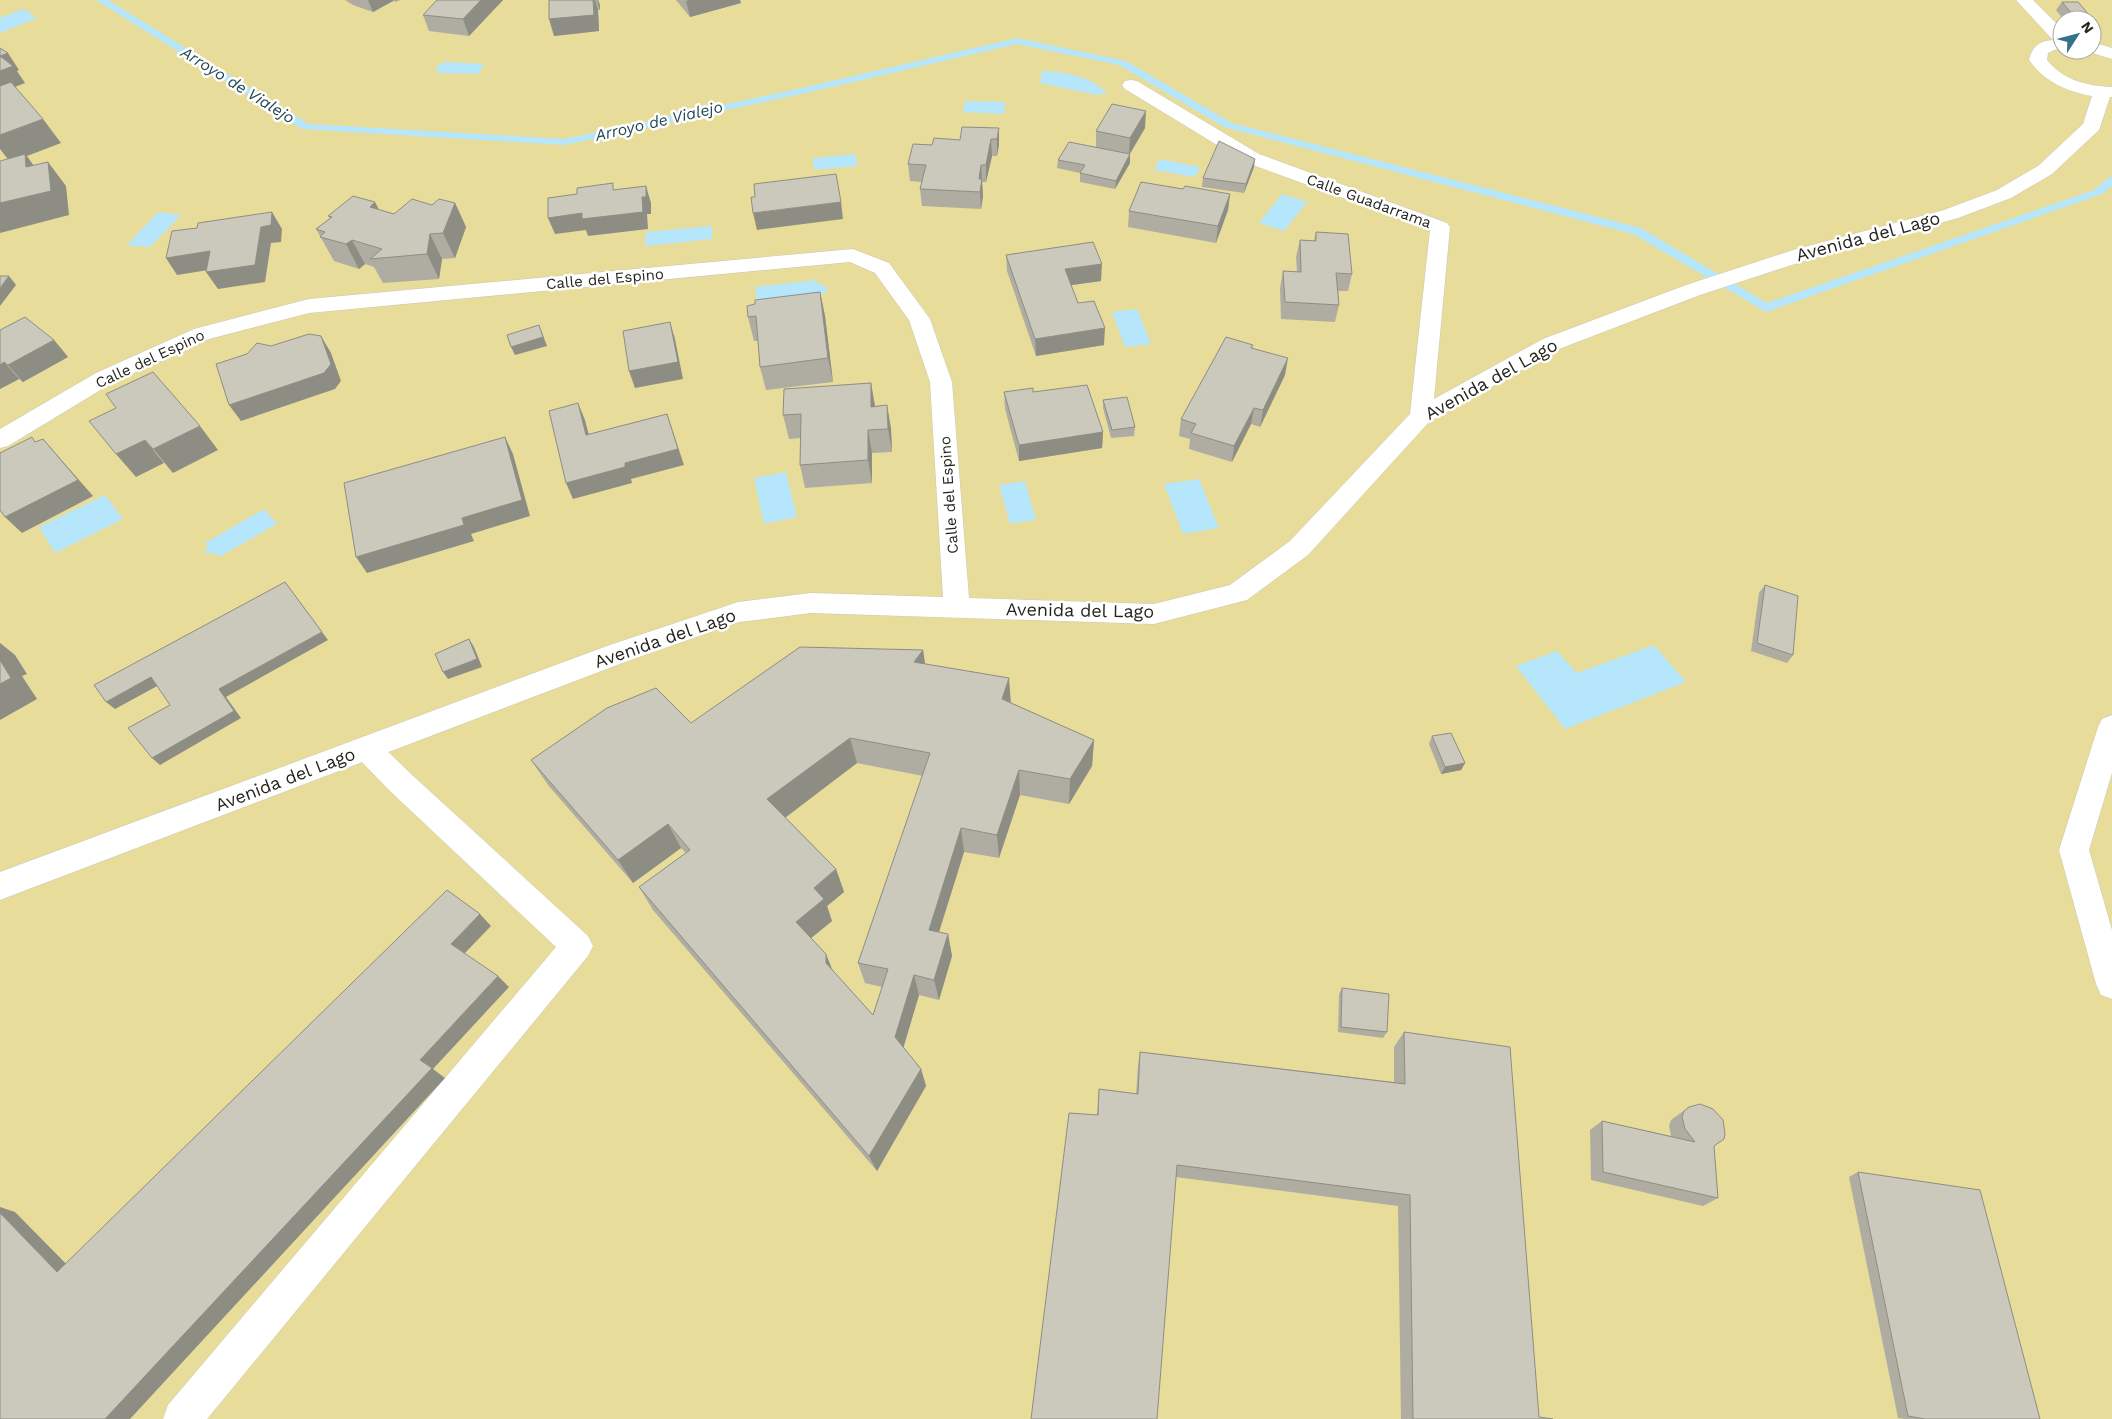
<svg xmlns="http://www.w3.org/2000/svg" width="2112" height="1419" viewBox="0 0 2112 1419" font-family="'Work Sans',sans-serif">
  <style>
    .green { fill: #e7dc99; fill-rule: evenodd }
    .water { fill: #b6e6fb }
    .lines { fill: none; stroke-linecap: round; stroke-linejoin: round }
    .stream { fill: #b6e6fb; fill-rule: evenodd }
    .lane-casing { stroke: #cac8ba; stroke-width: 1 }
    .street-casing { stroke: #cac8ba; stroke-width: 1 }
    .lane { fill: #fff; fill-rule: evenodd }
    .street { fill: #fff; fill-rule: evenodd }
    .wall { fill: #afada2; fill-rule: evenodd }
    .shaded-wall { fill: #8e8d84 }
    .building { fill: #cbc9bc; stroke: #8e8d84; fill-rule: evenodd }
    .labels { text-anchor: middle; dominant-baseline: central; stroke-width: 5; stroke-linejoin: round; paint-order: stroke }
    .far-street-label { font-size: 15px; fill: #25241f; stroke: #fff }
    .far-water-label { font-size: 16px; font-style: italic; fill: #214856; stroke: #fff }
    .street-label { font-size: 18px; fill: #25241f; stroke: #fff }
  </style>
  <rect width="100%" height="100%" fill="#fefcee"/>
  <path class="green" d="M0 0H2112V1419H0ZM2062 20H2092V50H2062Z"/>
  <g class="water">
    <path d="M24 9 37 18 0 33V18Z"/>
    <path d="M444 62 484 64 478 74 437 73 438 71 435 68Z"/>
    <path d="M1042 71C1066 72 1090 76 1107 93L1097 95 1040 83Z"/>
    <path d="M965 101 1005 102 1004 114 963 112Z"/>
    <path d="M856 154 857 166 814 170 813 158Z"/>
    <path d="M1160 159 1200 167 1195 177 1154 170Z"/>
    <path d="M1282 194 1307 202 1284 231 1259 223Z"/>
    <path d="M158 212 181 215 150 247 127 245Z"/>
    <path d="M712 226V239L645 246 646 232Z"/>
    <path d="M817 280 818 284 827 287V291L822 295 756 306V287Z"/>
    <path d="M1137 309 1151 344 1125 347 1112 312Z"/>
    <path d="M786 472 797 517 764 524 754 478Z"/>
    <path d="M1199 479 1219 528 1183 534 1164 484Z"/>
    <path d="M1025 481 1036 520 1010 524 999 485Z"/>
    <path d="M105 495 123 519 55 553 39 527Z"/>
    <path d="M264 509 277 524 219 557 216 554 206 553 205 551 208 546 205 543Z"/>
    <path d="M1654 645 1686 682 1565 729 1516 666 1557 651 1577 673Z"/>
  </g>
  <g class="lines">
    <path class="stream" d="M96 0H108L309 124 565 139 806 87 1017 38 1126 61 1232 123 1641 228 1767 303 2094 190 2108 178 2112 177V186L2102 194 1766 312 1633 234 1224 127 1119 65 1017 44 806 93 565 145 302 129Z"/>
    <defs>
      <g id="lane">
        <path d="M2112 715V773L2089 850 2112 930V999L2101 995 2096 984 2059 850 2098 727 2102 719Z"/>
        <path d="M366 736 376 740 411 774 588 936 593 946 588 956 207 1419H163L168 1405 556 947 391 792 356 756 352 748 356 740Z"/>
      </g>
      <g id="street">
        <path d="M2016 0H2033L2062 29V49L2054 50 2048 53 2047 60C2063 80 2087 86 2112 87V97H2110L2099 130 2052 174 2011 198 1958 218 1807 260 1700 295 1559 349 1429 422 1308 555 1247 600 1154 624 811 613 739 622 625 662 0 900V872L607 646 738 602 811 593 943 597 930 382 909 320 875 273 850 262 309 313 209 339 112 383 8 446 0 448V429L96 373 194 329 309 299 853 249 889 263 930 319 952 382 969 598 1154 604 1230 585 1290 541 1410 414 1430 230 1245 162 1125 89 1122 85 1125 81 1131 80 1137 81 1259 154 1447 223 1450 227 1434 399 1543 339 1686 285 1793 250 1944 210 1997 190 2038 166 2083 124 2092 96C2066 91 2045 82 2029 60 2032 47 2039 41 2053 40Z"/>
        <path d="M2092 42 2112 48V59L2086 51 2092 50Z"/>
      </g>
    </defs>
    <use href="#lane" class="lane-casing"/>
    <use href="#street" class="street-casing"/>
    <use href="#lane" class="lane"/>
    <use href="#street" class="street"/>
  </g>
  <g class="wall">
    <path d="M345 0H400L396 2 393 1 373 12 353 5Z"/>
    <path d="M503 0 469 36 429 31 423 15Z"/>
    <path d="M549 0H598L600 5V10H598L599 31 554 36Z"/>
    <path d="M676 0H740L741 3 690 17Z"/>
    <path d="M2062 2 2090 16 2087 20H2064L2056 10Z"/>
    <path d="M999 128V145L997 156H992L986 182H982L983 196 981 209 922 206 920 189 922 182 910 181 908 164 932 145 960 140Z"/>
    <path d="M1145 128 1130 154V163L1115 189 1080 182V173L1057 168 1058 160 1096 147V131Z"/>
    <path d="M1254 167 1244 193 1202 187 1203 178Z"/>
    <path d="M1230 194 1228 210 1216 243 1128 227 1129 211Z"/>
    <path d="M455 203 466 227 455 258 442 259 439 279 383 283 374 267 365 264 359 269 334 261 316 229 330 218 328 216 379 210 394 214 432 205Z"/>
    <path d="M1316 232 1352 274 1348 291H1338L1339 305 1335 322 1281 319 1280 288 1283 271 1297 272 1296 257 1300 240 1314 241Z"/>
    <path d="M1006 255 1101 281 1071 285 1078 303 1104 345 1036 356 1007 271Z"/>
    <path d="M820 292 825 316 833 382 766 390 760 367 758 341H754L748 317Z"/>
    <path d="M0 330 54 340 68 357 23 382 19 379 0 389Z"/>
    <path d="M1253 345 1252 348 1285 375 1260 427 1251 424 1232 462 1189 449 1190 439 1179 436 1181 419Z"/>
    <path d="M871 383 875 406 887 405 891 429 892 452 872 453V483L805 488 800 465 801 438 789 439 783 415Z"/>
    <path d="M1004 392H1033L1103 432 1102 448 1019 461 1005 409Z"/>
    <path d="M1103 400 1135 427 1134 436 1111 438 1103 408Z"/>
    <path d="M1765 585 1793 655 1787 663 1751 651 1759 593Z"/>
    <path d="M923 650 925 664 1094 740 1092 766 1069 804 1020 795 999 858 964 852 939 932 948 934 952 956 939 1000 919 995 903 1047 921 1069 926 1086 877 1171 653 910 639 887 686 853 681 848 633 883 548 785 531 760 691 723ZM857 763 923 776 858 963 865 983 882 987 873 1015 833 971 826 954 811 938 832 921 827 906 844 892 836 869 785 817Z"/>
    <path d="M1432 736 1465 763 1461 770 1441 774 1429 744Z"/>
    <path d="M1342 988 1387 1032 1383 1038 1338 1032 1339 994Z"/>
    <path d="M1404 1032 1539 1417 1553 1419H1401L1398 1206 1176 1177 1097 1115 1099 1089 1136 1094 1138 1066 1140 1052 1394 1082V1047Z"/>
    <path d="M1689 1107 1714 1146 1718 1198 1703 1206 1591 1180 1590 1130 1602 1121 1671 1136 1669 1126 1671 1120Z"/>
    <path d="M1858 1172 2040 1419H1905L1898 1418 1849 1177Z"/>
  </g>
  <g class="shaded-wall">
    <path d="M368 0H393V1L373 12Z"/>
    <path d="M481 0H503L469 36 463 19Z"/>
    <path d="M593 0H595L598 10 599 31 554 36 549 19Z"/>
    <path d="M597 0H598L600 5V10Z"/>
    <path d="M689 0H740L741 3 690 17 686 1Z"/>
    <path d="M8 53 19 70 17 71 25 83 0 93V56Z"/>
    <path d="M1146 111 1145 128 1129 155 1130 138Z"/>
    <path d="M43 119 61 143 27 156 43 179 10 162 0 149V135Z"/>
    <path d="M999 128V145L997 156V139Z"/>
    <path d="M991 139 992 156 986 182V165Z"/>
    <path d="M1130 154V163L1115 189 1116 181Z"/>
    <path d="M1255 159 1254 167 1244 193 1246 184Z"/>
    <path d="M48 162 66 186 69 215 0 233V203Z"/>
    <path d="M981 165 983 196 981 209 979 179Z"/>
    <path d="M646 186 651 203V214H647L648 229 588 236 586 230 555 234 548 218 642 197Z"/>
    <path d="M1230 194 1228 210 1216 243 1218 226Z"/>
    <path d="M375 202 388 227 370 207Z"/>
    <path d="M841 202 843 219 757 230 753 213Z"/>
    <path d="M455 203 466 227 455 258 443 233Z"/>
    <path d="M272 212 282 229 281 242 271 243 265 282 218 289 206 272 261 227Z"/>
    <path d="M430 234 442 259 439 279 427 254Z"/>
    <path d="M352 240 365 264 359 269 346 244Z"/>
    <path d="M210 251 221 268 177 275 166 258Z"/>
    <path d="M1102 264 1101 281 1065 286V269Z"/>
    <path d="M9 276 16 285 0 306V288Z"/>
    <path d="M820 292 825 316 833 382 828 358Z"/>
    <path d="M670 322 675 339 683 379 635 388 629 371Z"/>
    <path d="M539 325 547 346 515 355 511 347Z"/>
    <path d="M1105 328 1104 345 1036 356 1035 339Z"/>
    <path d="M321 336 331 353 341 381 335 389 241 421 229 405Z"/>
    <path d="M54 340 68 357 23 382 8 365Z"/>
    <path d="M1288 358 1285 375 1260 427 1263 410Z"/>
    <path d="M4 362 19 379 0 389V365Z"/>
    <path d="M871 383 875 407V430L871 407Z"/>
    <path d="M578 403 585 420 593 451 586 435Z"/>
    <path d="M887 405 891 429 892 452 888 429Z"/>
    <path d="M1254 408 1251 424 1232 462 1234 446Z"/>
    <path d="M667 414 684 465 631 479 632 483 573 499 566 483 625 463Z"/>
    <path d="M200 426 218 450 173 473 153 449Z"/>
    <path d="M868 430 872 453V483L868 460Z"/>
    <path d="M1103 432 1102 448 1019 461V445Z"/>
    <path d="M505 437 513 454 530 516 471 534 474 541 367 573 356 557 462 518Z"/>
    <path d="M43 439 93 496 22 533 5 517Z"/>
    <path d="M145 440 164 463 136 477 116 454Z"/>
    <path d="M285 582 328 640 226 697 241 718 160 765 152 758 219 689Z"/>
    <path d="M469 639 474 647 482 667 448 679 443 672Z"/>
    <path d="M0 643 15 655 27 674 22 676 37 699 0 720Z"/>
    <path d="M923 650 927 677 914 662Z"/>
    <path d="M151 677 159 685 115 709 106 702Z"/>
    <path d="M1009 678 1011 704 1002 699Z"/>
    <path d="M850 738 857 763 777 824 767 799Z"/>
    <path d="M1094 740 1092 766 1069 804 1070 779Z"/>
    <path d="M1465 763 1461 770 1441 774 1445 767Z"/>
    <path d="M1019 770 1020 795 999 858 997 835Z"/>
    <path d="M668 824 681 848 633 883 618 860Z"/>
    <path d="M961 828 964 852 933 951 929 930Z"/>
    <path d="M836 869 844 892 827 906 832 921 805 943 796 922 814 888Z"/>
    <path d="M480 914 491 926 463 955 451 944Z"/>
    <path d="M948 934 952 956 939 1000 934 980Z"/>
    <path d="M826 954 834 975 826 963Z"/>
    <path d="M914 975 919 995 901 1056 895 1037Z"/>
    <path d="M498 976 509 987 433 1069 445 1078 130 1419H105L420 1060Z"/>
    <path d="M921 1069 926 1086 877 1171 869 1156Z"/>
    <path d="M0 1207 15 1212 80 1278 57 1272 0 1213Z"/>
  </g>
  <g class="building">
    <path d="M437 0H481L463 19 423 15Z"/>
    <path d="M549 0H593L594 15 549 19Z"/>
    <path d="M2062 2H2078L2090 16 2073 15Z"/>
    <path d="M0 48 8 53 0 56 13 66 0 71Z"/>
    <path d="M11 82 43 119 0 135V86Z"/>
    <path d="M1112 104 1146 111 1130 138 1096 131Z"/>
    <path d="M962 127 999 128 997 139H991L986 165H981L979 179H982L980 192 920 189 926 165 908 164 913 144 932 145 934 138 960 140Z"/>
    <path d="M1219 141 1255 159 1246 184 1203 178Z"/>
    <path d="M1069 142 1130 154 1116 181 1080 173 1085 165 1058 160Z"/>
    <path d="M25 154 26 167 48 162 51 191 0 203V161Z"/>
    <path d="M836 174 841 202 753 213 751 197H755L754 184Z"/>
    <path d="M1141 182 1183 189 1185 186 1230 194 1218 226 1129 211Z"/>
    <path d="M613 183V190L646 186V197H642L643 212 582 219V213L548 218V198L577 194V188Z"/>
    <path d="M353 196 375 202 370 207 394 214 412 199 432 205 439 199 455 203 443 233 430 234 427 254 370 259 382 249 352 240 346 244 320 237 325 232 316 229 332 217 328 216Z"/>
    <path d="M272 212 271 225 261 227 255 265 206 272 210 251 166 258 172 231 197 228 198 223Z"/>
    <path d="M1316 232 1348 234 1352 274 1336 273 1339 305 1285 302 1283 271 1301 272 1300 240 1316 241Z"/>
    <path d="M1093 242 1102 264 1065 269 1078 303 1094 301 1105 328 1035 339 1006 255Z"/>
    <path d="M0 276H9L0 288Z"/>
    <path d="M820 292 828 358 760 367 756 316 748 317 747 306 755 304V300Z"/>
    <path d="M25 317 54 340 8 365 4 362 0 365V330Z"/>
    <path d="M670 322 678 362 629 371 623 331Z"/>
    <path d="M539 325 543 337 511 347 507 335Z"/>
    <path d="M309 334 321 336 331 364 324 373 229 405 216 364 247 354 257 343 271 346Z"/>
    <path d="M1226 337 1253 345 1251 348 1288 358 1263 410 1254 408 1234 446 1191 433 1196 424 1181 419Z"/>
    <path d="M153 372 200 426 153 449 145 440 116 454 89 421 116 408 106 394Z"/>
    <path d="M871 383V407L887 405 888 429 868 430V460L800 465 801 414 783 415 784 389Z"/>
    <path d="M1087 385 1103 432 1019 445 1004 392 1033 388V392Z"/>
    <path d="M1127 397 1135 427 1112 430 1103 400Z"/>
    <path d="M578 403 586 435 667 414 678 449 625 463V467L566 483 549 411Z"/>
    <path d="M32 437 35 442 43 439 78 480 5 517 0 510V453Z"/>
    <path d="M505 437 522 500 462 518 464 525 356 557 344 483Z"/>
    <path d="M285 582 322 632 219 689 234 711 152 758 128 728 170 705 151 677 106 702 94 685Z"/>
    <path d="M1765 585 1798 596 1793 655 1757 643Z"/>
    <path d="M469 639 477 659 443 672 435 654Z"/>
    <path d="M800 647 923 650 914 662 1009 678 1002 699 1094 740 1070 779 1019 770 997 835 961 828 929 930 948 934 934 980 914 975 895 1037 921 1069 869 1156 639 887 690 850 668 824 618 860 531 760 607 708 656 688 691 723ZM850 738 930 753 858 963 888 969 873 1015 826 963V954L796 922 824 899 814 888 836 869 767 799Z"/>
    <path d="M0 660 11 678 0 684Z"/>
    <path d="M1451 733 1465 763 1445 767 1432 736Z"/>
    <path d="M447 890 480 914 451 944 498 976 420 1060 432 1068 105 1419H0V1213L57 1272Z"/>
    <path d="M1342 988 1389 994 1387 1032 1341 1027Z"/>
    <path d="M1404 1032 1510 1047 1539 1417 1553 1419H1413L1410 1195 1177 1165 1157 1419H1031L1069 1113 1098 1115 1099 1089 1138 1094 1140 1052 1405 1084Z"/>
    <path d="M1700 1104 1713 1109 1723 1120 1725 1134 1724 1139 1714 1146 1718 1198 1603 1172 1602 1121 1695 1142 1685 1129 1682 1117 1684 1111 1689 1107Z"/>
    <path d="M1858 1172 1980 1190 2040 1419H1925L1908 1416Z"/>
  </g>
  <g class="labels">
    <g class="far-street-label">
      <text transform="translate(1369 201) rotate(20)">Calle Guadarrama</text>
      <text transform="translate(605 279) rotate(-5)">Calle del Espino</text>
      <text transform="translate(150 359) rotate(-25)">Calle del Espino</text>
      <text transform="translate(949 495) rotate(-94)">Calle del Espino</text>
    </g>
    <g class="far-water-label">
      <text transform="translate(238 85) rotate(32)">Arroyo de Vialejo</text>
      <text transform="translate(659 121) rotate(-13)">Arroyo de Vialejo</text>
    </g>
    <g class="street-label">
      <text transform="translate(1868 236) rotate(-15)">Avenida del Lago</text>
      <text transform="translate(1491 379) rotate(-29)">Avenida del Lago</text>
      <text transform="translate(1080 610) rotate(1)">Avenida del Lago</text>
      <text transform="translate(665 638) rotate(-19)">Avenida del Lago</text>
      <text transform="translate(285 779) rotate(-21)">Avenida del Lago</text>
    </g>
  </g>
  <g transform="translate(2077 35) rotate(54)"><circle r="24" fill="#ffffff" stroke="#a8a7a5"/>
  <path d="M0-4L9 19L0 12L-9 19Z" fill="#357188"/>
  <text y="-8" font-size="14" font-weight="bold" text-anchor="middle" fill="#25241f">N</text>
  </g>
</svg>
